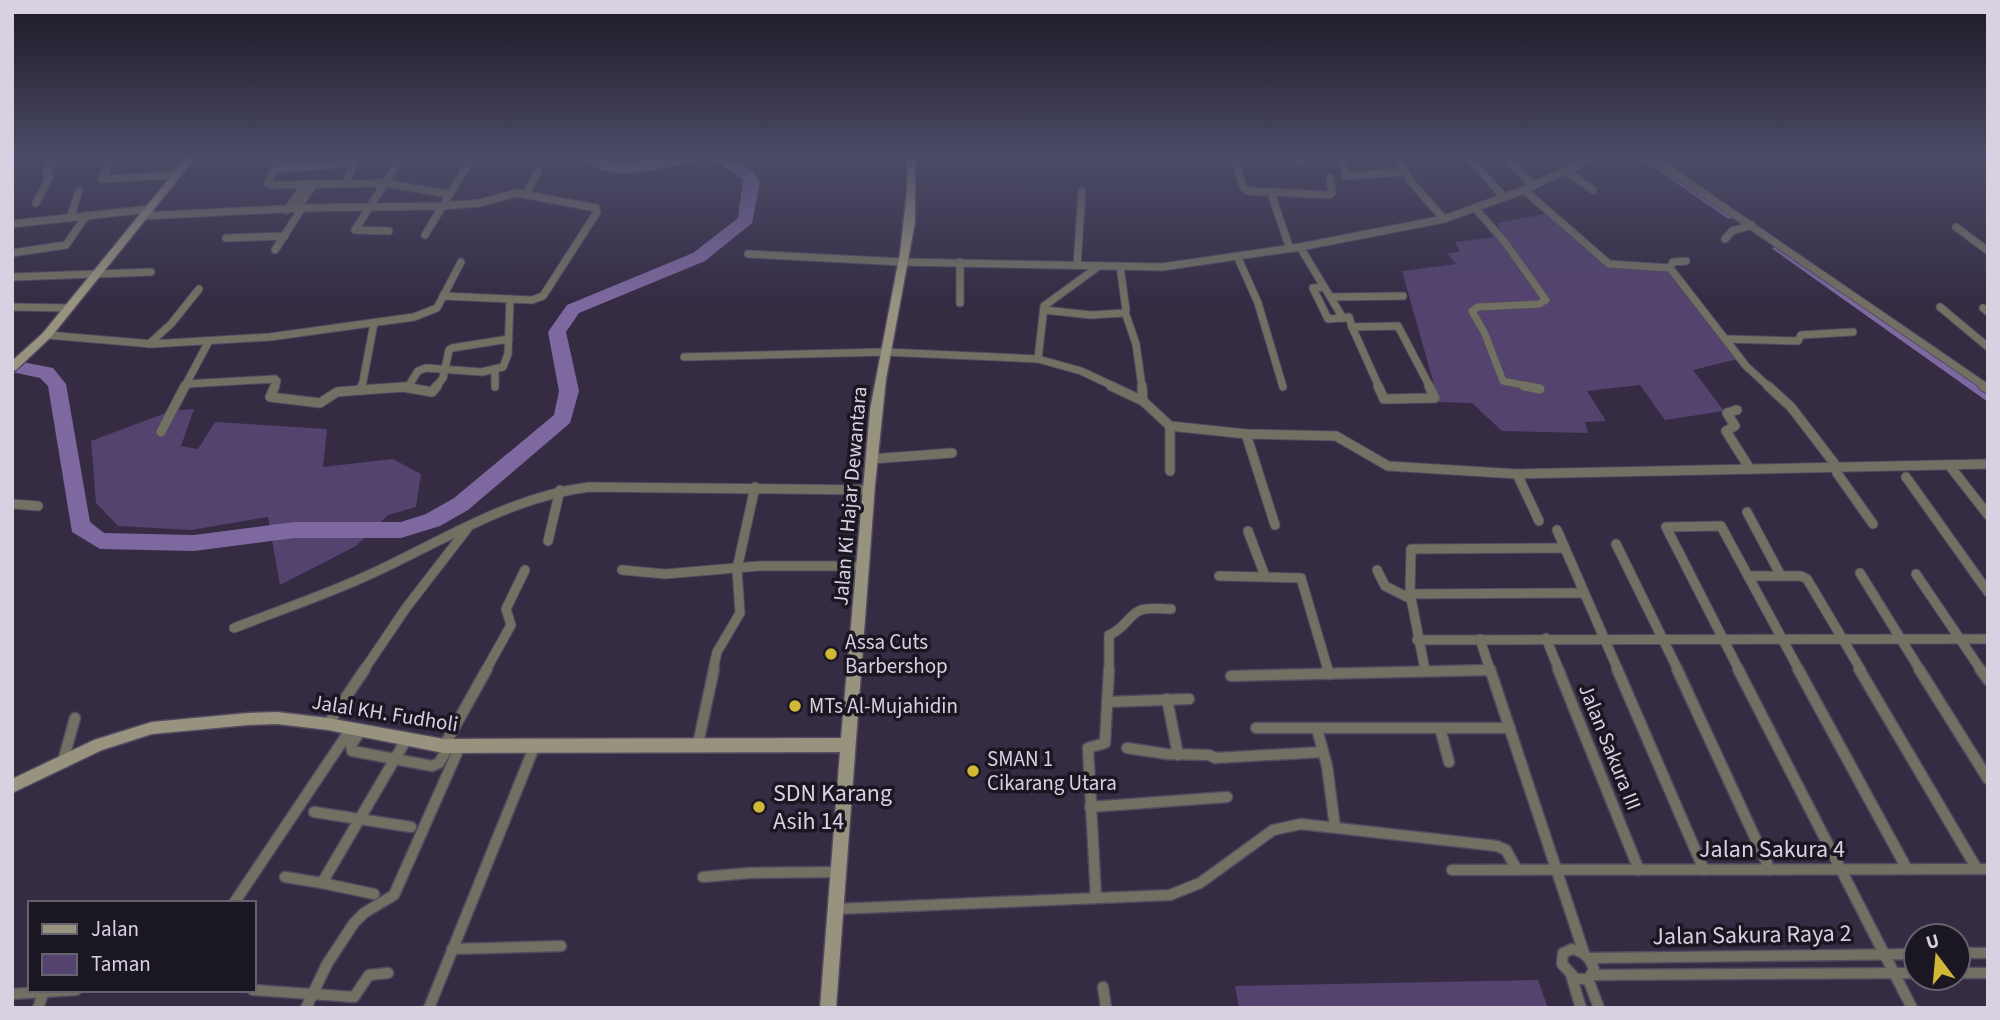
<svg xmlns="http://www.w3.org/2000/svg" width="2000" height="1020" viewBox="0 0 2000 1020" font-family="'Source Sans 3',sans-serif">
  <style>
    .green { fill: #54436f }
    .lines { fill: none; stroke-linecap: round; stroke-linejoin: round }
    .canal { fill: #7d689f; fill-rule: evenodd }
    .river { fill: #7d689f; fill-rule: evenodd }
    .street-far2-casing { stroke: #524a60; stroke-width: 9 }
    .street-far1-casing { stroke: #524a60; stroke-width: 11 }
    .street-casing { stroke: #524a60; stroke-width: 13 }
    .secondary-casing { stroke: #524a60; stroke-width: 3 }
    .street-far2 { stroke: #727063; stroke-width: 7 }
    .street-far1 { stroke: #727063; stroke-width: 9 }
    .street { stroke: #727063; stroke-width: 10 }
    .secondary { fill: #97937e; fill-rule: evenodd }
    .poi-dot { fill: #d1b736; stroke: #1b1722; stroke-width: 2.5 }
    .labels { text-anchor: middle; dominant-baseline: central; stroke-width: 7; stroke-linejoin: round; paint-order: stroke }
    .street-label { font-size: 21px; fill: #d7d1e1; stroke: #1b1722 }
    .poi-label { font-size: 21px; fill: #d7d1e1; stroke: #1b1722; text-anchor: start }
    .near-poi-label { font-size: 24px; fill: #d7d1e1; stroke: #1b1722; text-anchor: start }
    .near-street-label { font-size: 24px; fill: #d7d1e1; stroke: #1b1722 }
  </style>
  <rect width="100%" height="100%" fill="#352c44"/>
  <g class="green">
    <path d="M1550 213 1602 263 1661 264 1738 359 1693 370 1724 411 1665 420 1640 385 1587 391 1606 421 1585 422 1588 433 1502 431 1472 403 1439 402 1402 271 1456 264 1447 253 1460 252 1455 242 1503 236 1497 223Z"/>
    <path d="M194 409 181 446 198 449 215 422 327 429 323 467 393 459 421 474 416 507 388 515 356 546 280 585 268 517 191 530 118 526 96 503 91 441 171 411Z"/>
    <path d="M1538 980 1548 1008H1239L1235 986Z"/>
  </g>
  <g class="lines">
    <g class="canal">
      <path d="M1640 158H1650L1735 216 1730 219 1727 218Z"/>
      <path d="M1777 245 1988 392V402L1774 250 1772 248Z"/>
    </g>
    <g class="river">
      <path d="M583 158H603L614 163 663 158H697L689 163C657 168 609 186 583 158Z"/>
      <path d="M711 158C729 158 753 164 760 183L752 223 705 261 579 313 566 332 579 391 570 423 468 510 440 526 401 538H294L194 551 100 549 72 532 48 386 40 378 12 372V360L53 368 66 384 90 522 104 533 194 535 294 522H401L426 514 454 498 554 415 559 391 548 332 567 305 693 253 738 218 743 179Z"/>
    </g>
    <defs>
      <g id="street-far2">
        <path d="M111 158 102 179 178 175"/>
        <path d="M279 158 268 183 271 185 385 183 448 194"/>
        <path d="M1235 158 1243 187 1248 191 1329 195 1332 193 1330 178"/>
        <path d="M1299 158 1300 162"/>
        <path d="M1342 158 1346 176 1404 172"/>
        <path d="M1398 158 1411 182 1444 219"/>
        <path d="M1469 158 1504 197"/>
        <path d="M1507 158 1533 186"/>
        <path d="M1652 158 1986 387"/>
        <path d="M274 169 355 163"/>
        <path d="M1566 171 1593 190"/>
        <path d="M346 182 357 158"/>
        <path d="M1524 190 1609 264 1670 268 1746 366 1769 387"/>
        <path d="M1271 193 1290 249"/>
        <path d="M526 194 538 171"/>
        <path d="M36 203 49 178 46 174 55 158"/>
        <path d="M1475 208 1504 241 1546 300 1539 304 1478 307 1472 311 1485 334 1503 381 1532 387"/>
        <path d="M297 209 314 184"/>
        <path d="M287 210 305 184"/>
        <path d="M143 216 302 208 441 206 479 203 517 193 596 208 597 212 543 296 532 300 443 296"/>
        <path d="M70 218 79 191"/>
        <path d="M12 224 150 209"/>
        <path d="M1956 227 1988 251"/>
        <path d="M389 231 355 230 401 158"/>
        <path d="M425 235 472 158"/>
        <path d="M226 238 285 236"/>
        <path d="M1725 239 1732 231 1752 225"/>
        <path d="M1300 247 1343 318 1349 317 1352 327"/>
        <path d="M275 250 302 208"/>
        <path d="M12 253 66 245 86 216"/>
        <path d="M748 254 903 262 1162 267 1300 247 1444 219 1524 190 1593 158"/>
        <path d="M1238 258 1258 303 1283 387"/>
        <path d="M960 262V303"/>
        <path d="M1077 265 1082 192"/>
        <path d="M1670 268 1673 262 1686 261"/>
        <path d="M12 277 151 272"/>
        <path d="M1324 287 1313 288 1328 319 1343 318"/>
        <path d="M1332 297 1403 296"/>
        <path d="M12 307 69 308"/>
        <path d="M1940 307 1988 347"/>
        <path d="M1983 308 1988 312"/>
        <path d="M1044 310 1091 315 1124 313 1126 310 1120 266"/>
        <path d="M1125 312 1136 344 1142 387"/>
        <path d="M1352 327 1379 387"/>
        <path d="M1352 327 1398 326 1430 387"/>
        <path d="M47 335 152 344 270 337 414 317 437 308 461 262"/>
        <path d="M1725 339 1798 341 1801 335 1853 332"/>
        <path d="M209 341 186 384 275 379 277 381 274 387"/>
        <path d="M149 344 171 324 199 289"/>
        <path d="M684 357 885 352 1038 359 1081 371 1115 387"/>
        <path d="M1038 359 1044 306 1099 266"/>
        <path d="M495 370V387"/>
        <path d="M184 387 186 384"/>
        <path d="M362 387 374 323"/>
        <path d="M399 387H406"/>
        <path d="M408 387 418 371 426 368 482 372 503 367 508 354 510 299"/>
        <path d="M436 387 443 378 449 350 452 348 509 339"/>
      </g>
      <g id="street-far1">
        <path d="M275 386 270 397 320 403 337 392 361 390 362 386"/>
        <path d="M1111 386 1143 401 1170 426 1246 434 1336 436 1388 466 1517 474 1988 464"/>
        <path d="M1142 386 1143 401"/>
        <path d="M1378 386 1384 399 1435 398 1429 386"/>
        <path d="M1524 386 1540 389"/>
        <path d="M1768 386 1791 407 1834 463 1837 473 1873 524"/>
        <path d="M1983 386 1988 389"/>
        <path d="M408 388 409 386"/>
        <path d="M361 390 404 387 432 392 437 386"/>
        <path d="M1737 410 1727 413 1735 426 1726 431 1750 469"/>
        <path d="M1170 426V471"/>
        <path d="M161 432 185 386"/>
        <path d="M1246 434 1275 525"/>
        <path d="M871 459 952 453"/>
        <path d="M1949 465 1988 515"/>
        <path d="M1517 474 1539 521"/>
        <path d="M1906 477 1988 592"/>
        <path d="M12 504 38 506"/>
        <path d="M1747 512 1781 576"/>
        <path d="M1557 530 1618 670"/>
        <path d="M1248 531 1265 576"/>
        <path d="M548 541 560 490"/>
        <path d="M1616 544 1678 670"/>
        <path d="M622 570 665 574 759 566H863"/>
        <path d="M1377 570 1385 586 1411 599"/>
        <path d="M1860 573 1920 670"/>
        <path d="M1916 574 1981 670"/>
        <path d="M1219 576 1301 578 1328 670"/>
        <path d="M1748 576H1801L1807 579 1861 670"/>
        <path d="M1411 594 1584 593"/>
        <path d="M234 628C280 610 328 594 373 573 444 540 510 497 589 487L869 490"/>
        <path d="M1546 638 1559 670"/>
        <path d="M1480 639 1490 670"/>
        <path d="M1417 640 1988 639"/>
        <path d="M364 670 406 608 467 529"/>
        <path d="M486 670 511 625 506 609 525 570"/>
        <path d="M713 670 717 652 740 613 737 569 755 487"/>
        <path d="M1109 670V635C1126 628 1129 614 1141 610 1149 607 1162 609 1171 609"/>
        <path d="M1425 670 1410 593 1411 549 1565 548"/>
        <path d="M1477 670H1490"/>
        <path d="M1739 670 1666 527 1721 526 1799 670"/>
      </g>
      <g id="street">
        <path d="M1327 669 1329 674"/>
        <path d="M1490 669 1584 953"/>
        <path d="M1558 669 1639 870"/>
        <path d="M1617 669 1704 870"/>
        <path d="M1677 669 1770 870"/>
        <path d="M1738 669 1912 1008"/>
        <path d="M1798 669 1907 869"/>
        <path d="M1859 669 1977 869"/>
        <path d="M1919 669 1988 779"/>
        <path d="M1980 669 1988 680"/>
        <path d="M1231 676 1490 670"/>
        <path d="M1167 699 1178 755"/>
        <path d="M1107 702 1189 699"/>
        <path d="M328 724 365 669"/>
        <path d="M1256 728H1510"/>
        <path d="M1440 728 1449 762"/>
        <path d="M1317 729 1327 766 1335 827"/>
        <path d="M360 732 351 745 352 751 432 766 439 763 449 746"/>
        <path d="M698 744 714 669"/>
        <path d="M444 746 487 669"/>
        <path d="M1127 748 1167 754 1209 755 1215 758 1323 752"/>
        <path d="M63 761 75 718"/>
        <path d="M1090 807 1227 797"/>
        <path d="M314 812 411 827"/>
        <path d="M1452 870 1988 869"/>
        <path d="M285 877 322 883"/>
        <path d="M703 877 749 873 839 872"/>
        <path d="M374 894 322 883 406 740"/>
        <path d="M1096 898 1088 748 1105 743 1109 669"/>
        <path d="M234 903 350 730"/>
        <path d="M836 909 1170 895 1200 883 1273 830 1301 824 1497 846 1506 850 1517 870"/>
        <path d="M452 949 561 946"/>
        <path d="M1572 949C1584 952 1591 958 1594 970L1588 979H1576L1562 964 1563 953Z"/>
        <path d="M1958 953H1988"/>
        <path d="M1589 958 1916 954"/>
        <path d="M1958 973H1988"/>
        <path d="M1571 975 1581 1008"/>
        <path d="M1592 975 1916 973"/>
        <path d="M1588 979 1599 1008"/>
        <path d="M1103 987 1106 1008"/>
        <path d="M253 990 354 997 369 975 388 973"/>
        <path d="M12 994 76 990"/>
        <path d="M38 1008 44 991"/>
        <path d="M306 1008 327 964 354 923 364 913 394 895 460 746"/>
        <path d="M429 1008 535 745"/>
      </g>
      <g id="secondary">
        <path d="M186 158H195L51 337 16 370 12 371V361L43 333Z"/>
        <path d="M907 158H915V222L886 379 875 485 836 1008H820L840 752 444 753 328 730 277 724 248 725 152 734 102 750 12 793V779L94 740 152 722 248 713 277 712 328 718 444 739 841 738 870 410 900 253 907 190Z"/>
      </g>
    </defs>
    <use href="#street-far2" class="street-far2-casing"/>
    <use href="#street-far1" class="street-far1-casing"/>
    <use href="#street" class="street-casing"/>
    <use href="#secondary" class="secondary-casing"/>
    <use href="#street-far2" class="street-far2"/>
    <use href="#street-far1" class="street-far1"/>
    <use href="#street" class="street"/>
    <use href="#secondary" class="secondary"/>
  </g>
  <linearGradient id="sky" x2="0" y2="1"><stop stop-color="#1d1825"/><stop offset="0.52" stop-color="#4b4b67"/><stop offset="1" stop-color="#4b4b67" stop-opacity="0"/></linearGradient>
  <rect width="2000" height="301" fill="url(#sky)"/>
  <g class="poi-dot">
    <circle cx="831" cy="654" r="7"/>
    <circle cx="795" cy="706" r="7"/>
    <circle cx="973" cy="771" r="7"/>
    <circle cx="759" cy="807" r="7"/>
  </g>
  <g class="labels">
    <g class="street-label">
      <text transform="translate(850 496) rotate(-85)">Jalan Ki Hajar Dewantara</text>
      <text transform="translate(385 713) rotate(9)">Jalal KH. Fudholi</text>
      <text transform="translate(1610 747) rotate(68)">Jalan Sakura III</text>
    </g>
    <g class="poi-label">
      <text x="845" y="642">Assa Cuts<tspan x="845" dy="24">Barbershop</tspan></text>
      <text x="809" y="706">MTs Al-Mujahidin</text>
      <text x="987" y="759">SMAN 1<tspan x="987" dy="24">Cikarang Utara</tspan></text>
    </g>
    <g class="near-poi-label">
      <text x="773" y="793">SDN Karang<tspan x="773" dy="28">Asih 14</tspan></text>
    </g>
    <g class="near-street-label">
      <text x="1772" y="849">Jalan Sakura 4</text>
      <text transform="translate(1752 935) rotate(-1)">Jalan Sakura Raya 2</text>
    </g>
  </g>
  <rect width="2000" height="1020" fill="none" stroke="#d7d1e1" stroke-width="28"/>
  <rect x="28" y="901" width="228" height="91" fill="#1b1722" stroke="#66616e" stroke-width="2"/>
  <rect x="42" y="924" width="35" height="10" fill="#97937e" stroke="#66616e" stroke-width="2"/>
  <text x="91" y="936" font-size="21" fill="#d7d1e1">Jalan</text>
  <rect x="42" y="954" width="35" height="21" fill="#54436f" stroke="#66616e" stroke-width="2"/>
  <text x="91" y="971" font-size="21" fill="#d7d1e1">Taman</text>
  <g transform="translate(1937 957) rotate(344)"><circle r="33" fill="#1b1722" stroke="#66616e" stroke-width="2"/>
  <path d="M0-5L12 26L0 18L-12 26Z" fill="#d1b736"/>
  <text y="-10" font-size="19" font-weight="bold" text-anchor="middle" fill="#d7d1e1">U</text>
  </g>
</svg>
